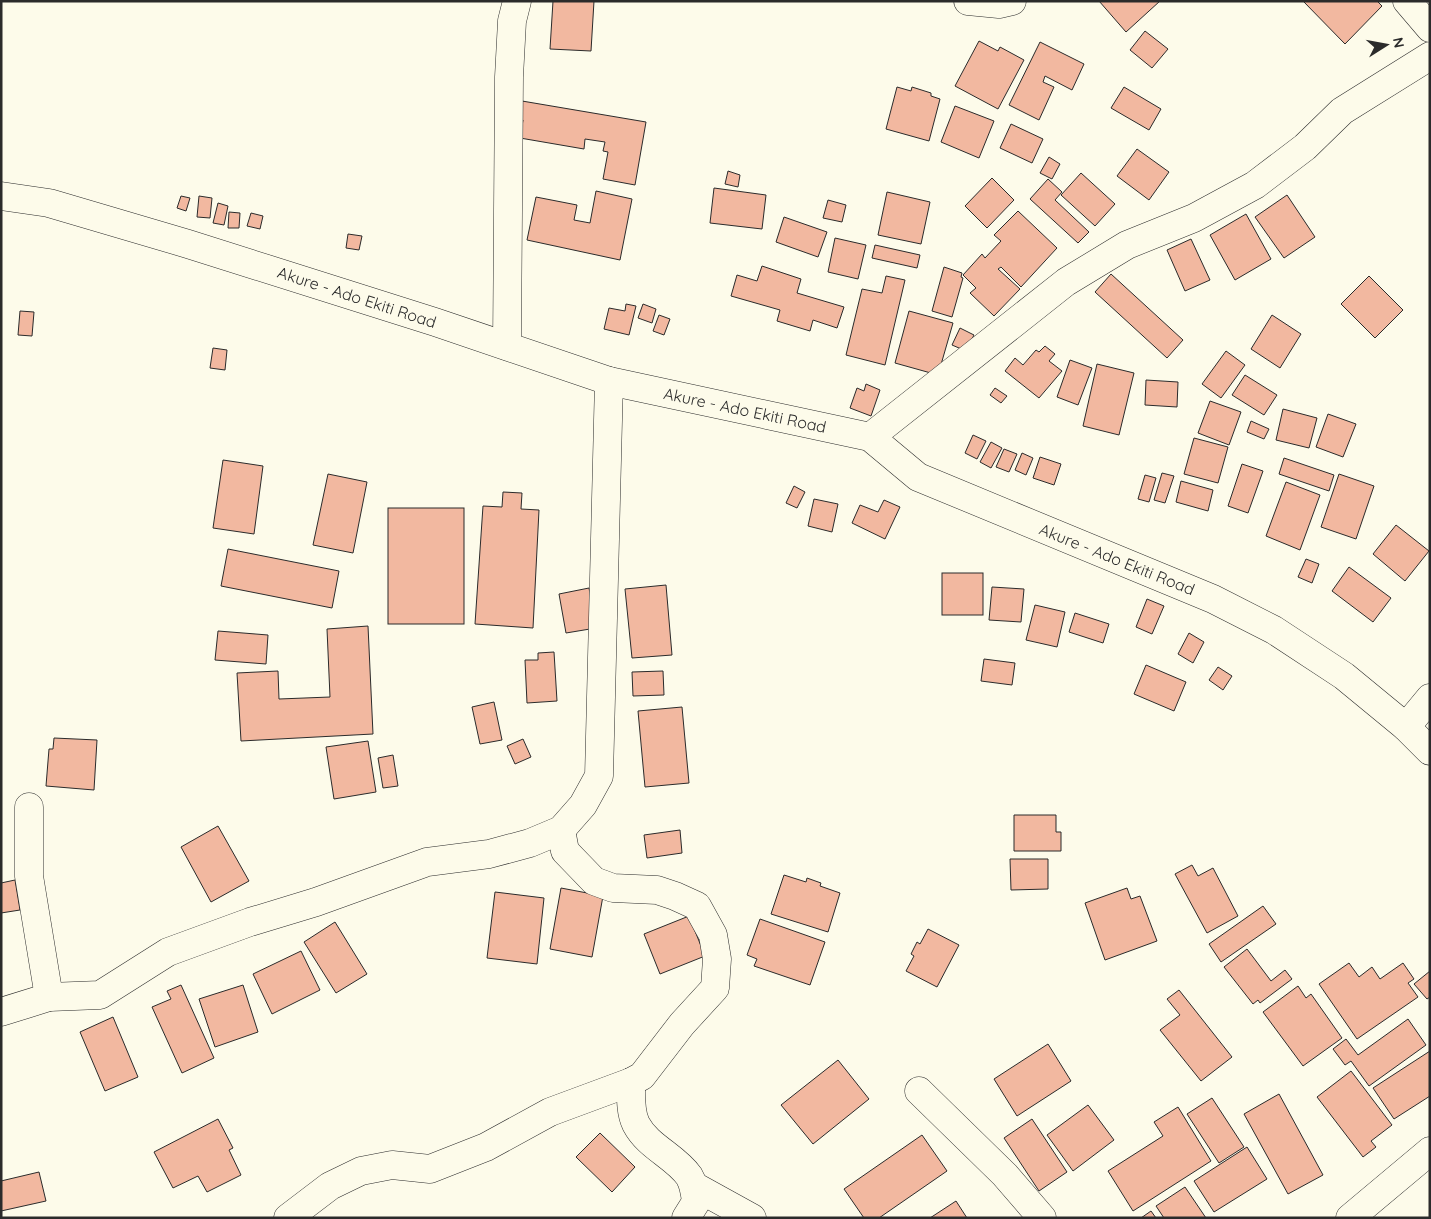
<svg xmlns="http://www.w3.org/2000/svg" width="1431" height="1219" viewBox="0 0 1431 1219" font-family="Quicksand,sans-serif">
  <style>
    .building { fill: #f2b8a0; stroke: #2b2b2b }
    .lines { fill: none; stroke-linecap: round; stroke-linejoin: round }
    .minor-casing { stroke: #2b2b2b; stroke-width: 29 }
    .major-casing { stroke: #2b2b2b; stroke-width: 29 }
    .minor { stroke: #fdfbea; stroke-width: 28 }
    .major { stroke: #fdfbea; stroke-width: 28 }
    .labels { text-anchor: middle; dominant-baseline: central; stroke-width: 4; stroke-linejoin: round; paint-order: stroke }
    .street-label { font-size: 16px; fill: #2b2b2b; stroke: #fdfbea }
  </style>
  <rect width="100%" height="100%" fill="#fdfbea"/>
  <g class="building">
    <path d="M553 1H594L591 51 550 49Z"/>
    <path d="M1099 1H1160L1126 32Z"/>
    <path d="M1303 1H1377L1382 6 1345 44Z"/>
    <path d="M1145 31 1168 49 1152 68 1130 50Z"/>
    <path d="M979 41 998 51 1000 47 1024 60 998 109 955 86Z"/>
    <path d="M1040 42 1084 64 1072 90 1045 76 1043 82 1054 87 1039 120 1009 105Z"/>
    <path d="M897 87 911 91 912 87 931 93V96L940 99 929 141 886 129Z"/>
    <path d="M1124 87 1161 109 1149 130 1111 108Z"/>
    <path d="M522 101 646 122 635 185 603 179 608 152 603 151 605 142 585 139 584 149 520 138 523 120 519 119Z"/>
    <path d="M955 106 994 121 979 158 941 142Z"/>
    <path d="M1011 124 1043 139 1032 163 1000 148Z"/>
    <path d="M1137 149 1169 172 1149 200 1117 176Z"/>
    <path d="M1049 157 1060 164 1052 179 1040 173Z"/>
    <path d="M728 171 740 175 738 187 725 184Z"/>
    <path d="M1081 173 1115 204 1095 226 1061 195Z"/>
    <path d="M992 178 1014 200 987 228 965 206Z"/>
    <path d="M1048 179 1062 192 1055 200 1089 232 1078 243 1030 199Z"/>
    <path d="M714 188 766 195 762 229 710 223Z"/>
    <path d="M596 191 632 199 620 260 527 240 536 197 577 205 574 220 590 223Z"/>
    <path d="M887 192 930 202 921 244 878 235Z"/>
    <path d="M1287 195 1315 237 1284 258 1255 217Z"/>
    <path d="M181 196 190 198 186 211 177 208Z"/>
    <path d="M199 196 212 198 210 218 197 217Z"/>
    <path d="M828 200 846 205 842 222 823 218Z"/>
    <path d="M218 203 228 206 224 225 213 223Z"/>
    <path d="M1018 211 1057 248 1021 287 1001 267 998 269 1020 289 994 316 970 293 976 288 963 275 982 254 985 258 1001 241 994 235Z"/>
    <path d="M229 212 240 213 239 228H228Z"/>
    <path d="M251 213 263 216 260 229 247 226Z"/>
    <path d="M1246 214 1271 259 1235 280 1210 235Z"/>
    <path d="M784 217 827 232 818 257 776 242Z"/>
    <path d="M348 234 362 236 359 250 346 248Z"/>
    <path d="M835 238 866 245 858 279 828 272Z"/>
    <path d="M1191 239 1210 280 1185 291 1167 250Z"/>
    <path d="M875 245 920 255 917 268 872 258Z"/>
    <path d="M762 266 801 279 797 293 844 307 837 328 813 320 810 331 777 321 780 310 731 296 737 275 757 281Z"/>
    <path d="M944 267 962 273 961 277 963 278 952 317 932 311Z"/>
    <path d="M1111 274 1183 340 1167 358 1095 292Z"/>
    <path d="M886 276 905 280 885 365 846 355 862 289 882 293Z"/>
    <path d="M1369 276 1403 310 1375 338 1341 304Z"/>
    <path d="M626 304 636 306 629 335 604 329 609 308 625 311Z"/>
    <path d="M643 304 656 309 652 323 638 318Z"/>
    <path d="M20 311 34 312 32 336 18 335Z"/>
    <path d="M909 311 953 323 938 375 895 363Z"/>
    <path d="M659 315 670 319 664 335 653 331Z"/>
    <path d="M1272 315 1301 334 1280 368 1251 349Z"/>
    <path d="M960 328 974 335 966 351 952 345Z"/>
    <path d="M1045 346 1055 354 1049 361 1062 371 1039 398 1005 371 1015 358 1023 365 1036 350 1039 352Z"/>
    <path d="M213 348 227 350 225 370 210 368Z"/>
    <path d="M1226 351 1245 365 1221 398 1202 384Z"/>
    <path d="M1070 360 1092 368 1078 405 1057 397Z"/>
    <path d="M1097 364 1134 373 1119 435 1083 426Z"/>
    <path d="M1245 375 1277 395 1264 415 1232 395Z"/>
    <path d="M1146 380 1178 382 1177 407 1145 405Z"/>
    <path d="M866 384 880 390 871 416 850 408 857 388 864 391Z"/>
    <path d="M995 388 1007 396 1001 403 990 395Z"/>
    <path d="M1210 401 1241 412 1229 445 1198 433Z"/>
    <path d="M1283 409 1317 418 1309 448 1276 440Z"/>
    <path d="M1328 414 1356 424 1343 457 1316 447Z"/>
    <path d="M1251 421 1269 429 1264 439 1247 432Z"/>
    <path d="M973 435 986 441 977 459 965 453Z"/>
    <path d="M1194 438 1228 447 1218 483 1184 474Z"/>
    <path d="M991 442 1002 448 991 468 980 462Z"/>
    <path d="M1004 449 1017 454 1009 472 996 467Z"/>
    <path d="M1022 453 1033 458 1026 475 1015 470Z"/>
    <path d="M1040 457 1061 464 1054 485 1033 478Z"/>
    <path d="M1284 458 1334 475 1329 491 1279 474Z"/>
    <path d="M223 460 263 466 254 534 213 528Z"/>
    <path d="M1242 464 1263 471 1248 513 1228 506Z"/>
    <path d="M1162 473 1174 476 1165 503 1154 500Z"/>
    <path d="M328 474 367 482 353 553 313 545Z"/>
    <path d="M1339 474 1374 486 1356 539 1321 527Z"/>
    <path d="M1145 475 1156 478 1149 502 1138 499Z"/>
    <path d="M1181 481 1213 490 1208 511 1176 502Z"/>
    <path d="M1286 482 1320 495 1300 550 1266 536Z"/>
    <path d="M794 486 805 492 797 508 786 503Z"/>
    <path d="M503 492 522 493 521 509 539 510 533 628 475 624 483 506 502 507Z"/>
    <path d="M814 499 838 504 832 532 808 526Z"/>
    <path d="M884 500 900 507 885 539 852 523 860 505 878 512Z"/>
    <rect x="388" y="508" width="76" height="116"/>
    <path d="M1396 525 1429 551 1405 581 1373 554Z"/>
    <path d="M228 549 339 571 332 608 221 586Z"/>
    <path d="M1306 559 1319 564 1312 583 1298 577Z"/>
    <path d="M1349 567 1391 598 1373 622 1332 591Z"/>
    <rect x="942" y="573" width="41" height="42"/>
    <path d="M666 585 672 655 632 658 625 589Z"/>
    <path d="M992 587 1024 589 1021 622 989 620Z"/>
    <path d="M589 588 596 628 566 633 559 594Z"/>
    <path d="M1147 599 1164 606 1152 634 1136 627Z"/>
    <path d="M1035 605 1065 612 1057 647 1026 640Z"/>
    <path d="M1075 613 1109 624 1103 643 1069 632Z"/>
    <path d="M368 626 373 734 241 741 237 673 278 671 279 699 330 697 327 629Z"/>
    <path d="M218 631 268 635 266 664 215 660Z"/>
    <path d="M1189 633 1204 642 1193 663 1178 654Z"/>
    <path d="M554 652 557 701 527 703 525 660H538V653Z"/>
    <path d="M984 659 1015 663 1012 685 981 681Z"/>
    <path d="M1146 665 1186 682 1174 711 1134 694Z"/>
    <path d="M1218 667 1232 676 1223 690 1209 680Z"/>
    <path d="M663 671 664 695 633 696 632 672Z"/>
    <path d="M494 702 502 740 480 744 472 707Z"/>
    <path d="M682 707 689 783 645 787 638 711Z"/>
    <path d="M54 738 97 740 94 790 46 786 49 749H53Z"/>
    <path d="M523 739 531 757 515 764 507 746Z"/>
    <path d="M368 741 376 792 334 799 326 747Z"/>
    <path d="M393 755 398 786 383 788 378 758Z"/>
    <path d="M1014 815H1056V832H1061V851H1014Z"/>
    <path d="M218 826 249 881 211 902 181 847Z"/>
    <path d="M680 830 682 853 647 858 644 835Z"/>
    <path d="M1010 859H1048V889L1011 890Z"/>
    <path d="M1192 865 1198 876 1213 868 1238 916 1207 933 1175 874Z"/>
    <path d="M784 875 806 882 807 878 821 883 820 886 840 893 828 932 771 914Z"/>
    <path d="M15 880 20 910 1 913V883Z"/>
    <path d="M561 888 603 896 592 957 550 949Z"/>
    <path d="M1127 888 1131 899 1140 896 1157 941 1105 960 1085 903Z"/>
    <path d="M495 892 544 898 537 964 487 958Z"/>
    <path d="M1263 906 1276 924 1221 962 1209 944Z"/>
    <path d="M689 916 705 956 660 974 644 934Z"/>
    <path d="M760 919 825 942 810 985 754 966 757 959 747 955Z"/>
    <path d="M335 922 367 974 336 993 304 942Z"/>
    <path d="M928 929 959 945 937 987 906 971 914 956 911 954 917 942 920 944Z"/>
    <path d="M1247 949 1271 981 1285 970 1292 979 1260 1003 1258 1000 1253 1004 1224 967Z"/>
    <path d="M301 951 320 990 272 1014 253 974Z"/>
    <path d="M1349 963 1359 977 1372 967 1380 979 1403 963 1414 979 1408 983 1418 997 1357 1039 1319 984Z"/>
    <path d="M1430 971V997L1427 999 1414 984Z"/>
    <path d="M181 985 214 1058 182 1073 152 1007 171 999 167 991Z"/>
    <path d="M243 985 258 1032 215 1047 199 999Z"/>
    <path d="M1298 986 1306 998 1311 994 1342 1038 1303 1066 1263 1012Z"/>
    <path d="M1179 990 1232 1057 1201 1081 1160 1030 1180 1015 1167 999Z"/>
    <path d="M113 1017 138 1077 105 1091 80 1032Z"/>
    <path d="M1408 1019 1426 1045 1369 1086 1351 1061 1345 1065 1333 1049 1346 1039 1358 1055Z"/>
    <path d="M1048 1044 1071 1081 1017 1116 994 1079Z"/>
    <path d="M1430 1051V1096L1394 1119 1373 1088Z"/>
    <path d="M838 1060 869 1099 813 1144 781 1105Z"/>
    <path d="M1351 1071 1392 1125 1371 1141 1376 1147 1363 1157 1317 1097Z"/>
    <path d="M1279 1094 1323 1175 1288 1194 1244 1114Z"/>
    <path d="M1212 1098 1244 1147 1219 1163 1187 1114Z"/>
    <path d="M1088 1105 1114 1140 1073 1171 1047 1135Z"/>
    <path d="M1178 1107 1211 1161 1133 1211 1108 1171 1163 1136 1154 1122Z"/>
    <path d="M218 1119 233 1148 229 1150 241 1175 207 1192 198 1176 173 1188 154 1152Z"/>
    <path d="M1032 1119 1067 1172 1039 1191 1004 1138Z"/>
    <path d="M600 1133 635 1167 612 1192 576 1157Z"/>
    <path d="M922 1135 947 1171 879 1218H864L844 1189Z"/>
    <path d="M1247 1147 1267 1179 1214 1212 1194 1181Z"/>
    <path d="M39 1172 46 1201 1 1211V1181Z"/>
    <path d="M1185 1187 1206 1218H1164L1156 1206Z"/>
    <path d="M956 1201 967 1218H930Z"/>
    <path d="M1151 1211 1156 1218H1141Z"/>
  </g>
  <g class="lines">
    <defs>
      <g id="minor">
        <path d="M968 1 999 4 1012 1"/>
        <path d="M1407 1 1430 28"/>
        <path d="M507 346 509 77 512 21 517 1"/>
        <path d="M870 437 1066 282 1127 245 1194 218 1255 185 1305 147 1342 111 1430 56"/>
        <path d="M1406 727 1430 698"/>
        <path d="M29 807V876L49 997"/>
        <path d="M1 1012 49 997 100 995 168 952 250 922 316 902 427 862 489 854 530 843 561 830 583 805 599 776 609 381"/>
        <path d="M631 1082C631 1096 630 1112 636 1124 648 1147 675 1156 689 1176 694 1184 695 1193 696 1202L686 1218"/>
        <path d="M919 1091 1005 1175 1042 1218"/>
        <path d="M694 1186 752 1218"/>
        <path d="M288 1218 330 1186 361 1171 392 1165 430 1169 486 1147 550 1112 631 1082 642 1076 682 1024 715 988 717 959 713 935 697 906 675 896 657 890 613 888 594 881 565 851 561 830"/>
        <path d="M1350 1218 1430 1151"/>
      </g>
      <path id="major" d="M1 196 49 203 188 244 435 322 609 381 870 437 918 477 1213 599 1274 630 1344 676 1406 727 1430 751"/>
    </defs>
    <use href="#minor" class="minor-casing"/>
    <use href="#major" class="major-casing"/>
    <use href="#minor" class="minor"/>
    <use href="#major" class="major"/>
  </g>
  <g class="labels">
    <g class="street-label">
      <text transform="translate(357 297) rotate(18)">Akure - Ado Ekiti Road</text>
      <text transform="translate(745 410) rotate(12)">Akure - Ado Ekiti Road</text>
      <text transform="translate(1117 559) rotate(22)">Akure - Ado Ekiti Road</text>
    </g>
  </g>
  <rect width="1431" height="1219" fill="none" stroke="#2b2b2b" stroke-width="5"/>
  <g transform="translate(1386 45) rotate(79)" stroke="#fdfbea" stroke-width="4" paint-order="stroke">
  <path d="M0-4L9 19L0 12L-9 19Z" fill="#2b2b2b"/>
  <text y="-8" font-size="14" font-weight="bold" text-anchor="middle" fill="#2b2b2b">N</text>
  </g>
</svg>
